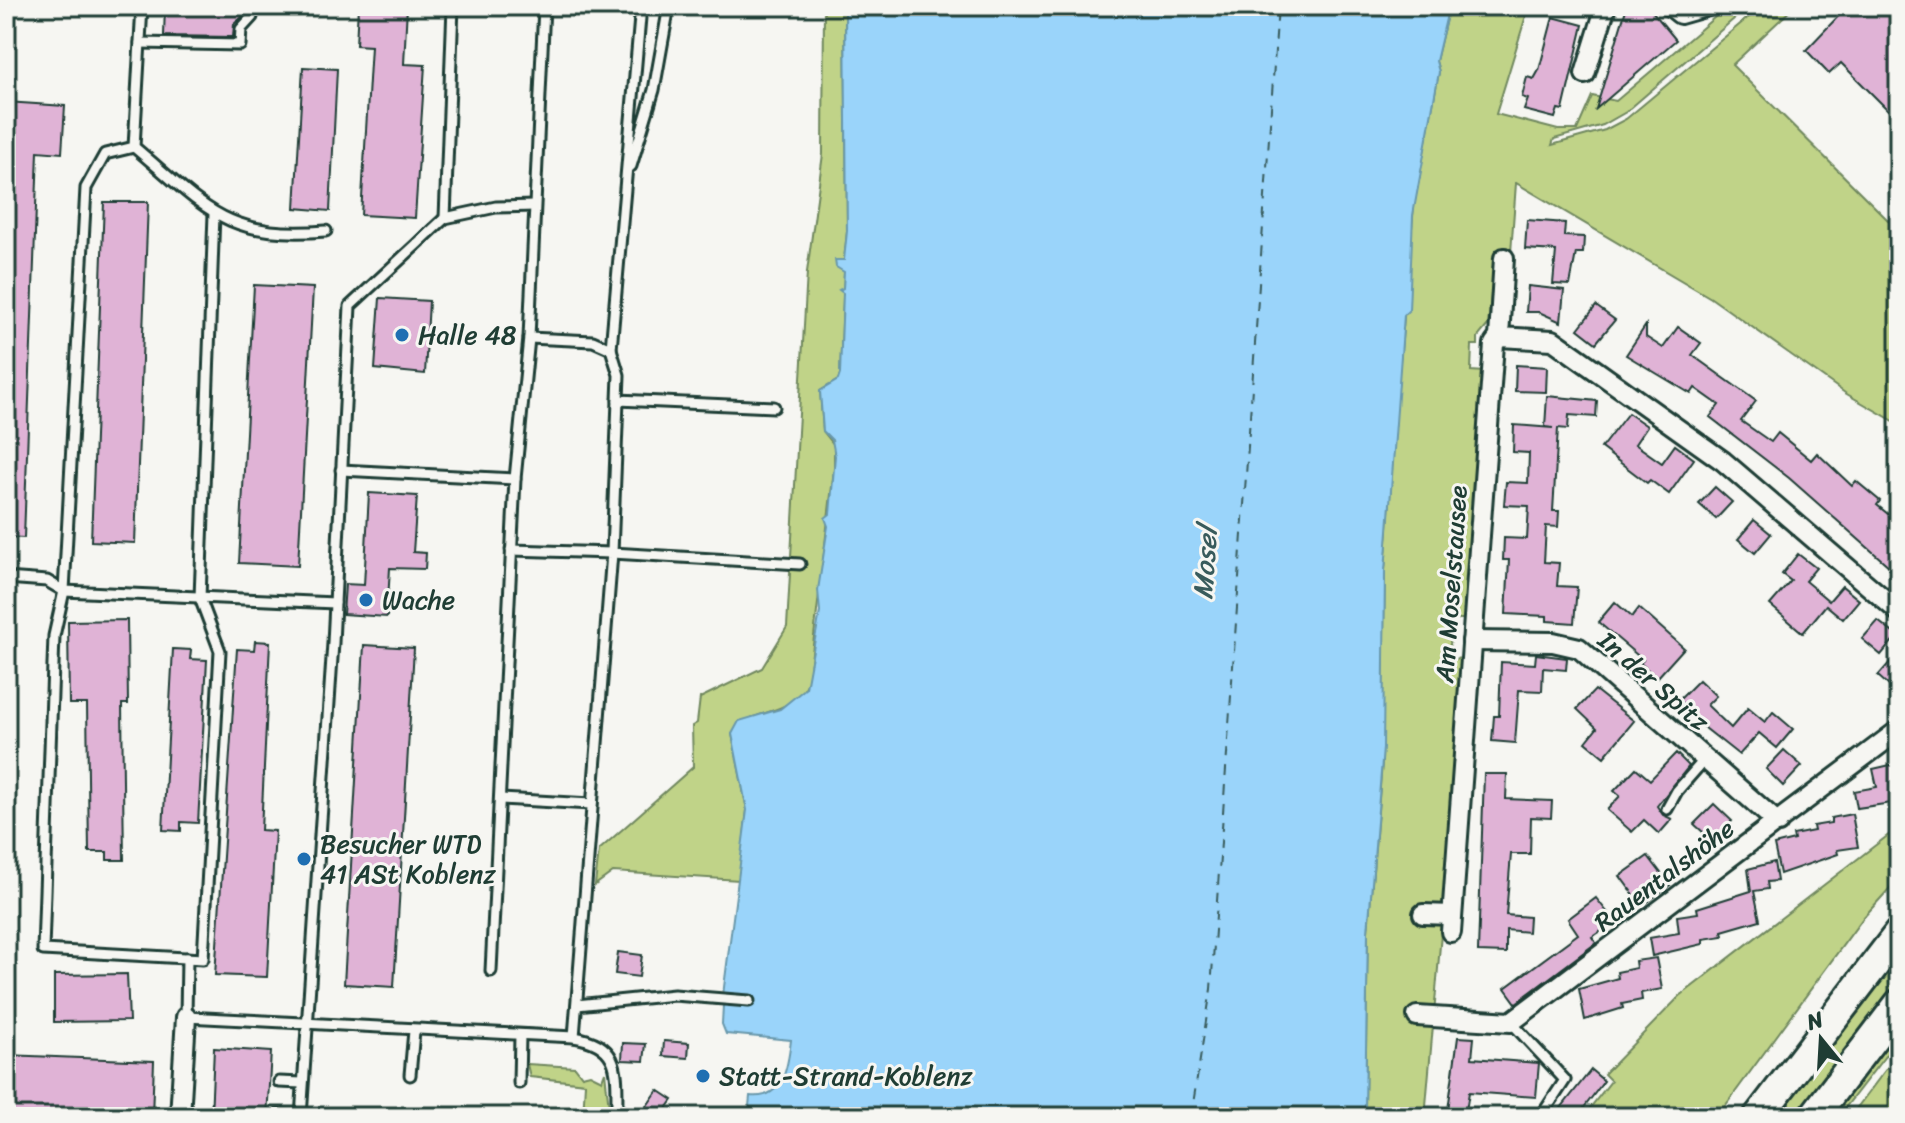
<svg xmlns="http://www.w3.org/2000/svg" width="1905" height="1123" viewBox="0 0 1905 1123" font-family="Sriracha,sans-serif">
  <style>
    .green { fill: #c0d388; stroke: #70885e; stroke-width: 2 }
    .water { fill: #9ad4fa; stroke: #6998ab; stroke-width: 2 }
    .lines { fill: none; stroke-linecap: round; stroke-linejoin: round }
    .ferry { stroke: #385b5c; stroke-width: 2; stroke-dasharray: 10 8; stroke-linecap: butt }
    .building { fill: #e0b3d6; stroke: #1f3d34; stroke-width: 2 }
    .service-casing { stroke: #1f3d34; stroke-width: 15 }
    .minor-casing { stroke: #1f3d34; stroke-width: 24 }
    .primary-casing { stroke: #1f3d34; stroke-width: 34 }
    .service { stroke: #f6f6f2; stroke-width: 9 }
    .minor { stroke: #f6f6f2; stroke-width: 18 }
    .primary { stroke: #f6f6f2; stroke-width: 28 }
    .poi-dot { fill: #1f6fb2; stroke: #f6f6f2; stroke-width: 3 }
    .labels { text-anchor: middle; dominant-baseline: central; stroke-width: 6; stroke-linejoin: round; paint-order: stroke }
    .poi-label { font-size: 26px; fill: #1f3d34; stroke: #f6f6f2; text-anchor: start }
    .street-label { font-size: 26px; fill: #1f3d34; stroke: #f6f6f2 }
    .water-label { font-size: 28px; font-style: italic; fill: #385b5c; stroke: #f6f6f2 }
  </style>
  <rect width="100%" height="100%" fill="#f6f6f2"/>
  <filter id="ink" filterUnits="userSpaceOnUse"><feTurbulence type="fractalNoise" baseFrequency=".0125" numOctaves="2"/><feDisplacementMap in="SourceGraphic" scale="16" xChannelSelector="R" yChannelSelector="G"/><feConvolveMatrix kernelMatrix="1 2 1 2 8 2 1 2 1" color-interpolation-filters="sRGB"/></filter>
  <g filter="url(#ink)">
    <g class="green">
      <path d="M824 6H845L847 231 844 260H836L844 272 840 374 838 380 820 391 823 431 834 445V469L809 678C802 705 776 709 753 717 745 720 739 728 732 734L747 810 739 880 613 872 595 885 599 850 693 767 692 726 697 723 700 698 762 668 787 627 807 272 823 154Z"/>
      <path d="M1449 6H1529L1496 114 1558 130H1577L1592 96 1616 101 1728 6H1749L1626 112 1603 125 1554 139 1552 145 1605 130 1626 119 1762 6H1795L1732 65 1899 231V424L1845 393 1711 298 1516 183 1511 253 1495 256 1488 325 1478 337V345H1472L1471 371 1484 372 1465 619H1452L1449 658 1465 659 1425 1117H1369L1365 1107 1368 932 1382 763 1385 571 1398 384 1414 206 1439 72 1436 61Z"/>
      <path d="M1899 827V878L1863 918 1717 1117H1583L1611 1081 1604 1074 1680 996Z"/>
      <path d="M1899 941V986L1802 1117H1772Z"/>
      <path d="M1899 1019V1038L1841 1113 1825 1117Z"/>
      <path d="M1899 1052V1117H1850Z"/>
      <path d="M527 1064 575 1067 582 1076 590 1074 602 1080 605 1072 610 1117H583L585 1083 530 1077Z"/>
    </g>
    <path class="water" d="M845 6H1449L1436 61 1439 72 1413 215 1409 310 1404 315 1385 571 1383 748 1368 932 1365 1107 1369 1117H748L750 1096C784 1100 788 1066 791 1040L726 1034 722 1024 723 1005 699 1002 700 993 723 995 747 810 732 734 739 721 780 709 806 688 820 612 818 590 828 526 825 518 830 514 835 456 832 440 823 431 820 391 838 380 840 374 843 293 839 290 843 288 844 272 836 267 835 260H844L847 231Z"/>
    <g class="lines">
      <path class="ferry" d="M1191 1117 1211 989 1278 6"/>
    </g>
    <g class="building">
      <path d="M165 6H242V17L234 24 233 37 164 36Z"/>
      <path d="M358 6H407L404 64 425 65 415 218 361 215 371 46 356 45Z"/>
      <path d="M1627 6H1648L1676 40 1596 109Z"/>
      <path d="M1848 6H1899V121L1841 63 1829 74 1806 50Z"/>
      <path d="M1553 17 1583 25 1563 110 1558 109 1555 118 1524 110 1528 99 1522 97 1527 77 1534 79 1539 70Z"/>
      <path d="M303 67 337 69 330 211 295 208Z"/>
      <path d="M6 102 65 106 62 153 38 151 24 538 6 537Z"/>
      <path d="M104 202H148L135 543 91 541Z"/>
      <path d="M1527 220 1565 223 1564 236 1584 237 1583 253H1576L1570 285 1553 284 1556 251 1525 249Z"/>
      <path d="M254 285 313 288 298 566 239 563Z"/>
      <path d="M1528 286 1564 290 1561 322 1539 312H1526Z"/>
      <path d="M380 298 429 301 425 374 375 369Z"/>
      <path d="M1596 306 1615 320 1596 343 1578 329Z"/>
      <path d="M1646 325V337L1663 348 1678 327 1701 343 1692 355 1756 401 1741 421 1771 442 1778 433 1811 460 1817 453 1852 486 1856 481 1880 501 1877 505 1899 523V575L1789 478 1710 417 1719 405 1695 388 1691 394 1626 355Z"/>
      <path d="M1516 365 1547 367 1546 392 1515 391Z"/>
      <path d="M1547 396 1597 401 1596 417 1569 415 1568 429 1558 428 1553 511H1559L1558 527 1546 526 1544 562 1559 563 1557 586 1577 587 1574 623 1547 621V616L1506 614 1509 560H1503L1504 538 1527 539 1529 506 1504 505 1506 482 1528 483 1529 453 1513 452 1514 425 1553 428 1545 427Z"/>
      <path d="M1628 413 1647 426 1635 444 1662 463 1675 445 1694 459 1669 494 1650 480 1647 483 1601 448Z"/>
      <path d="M1715 487 1732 502 1716 519 1699 504Z"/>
      <path d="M369 493 417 496 413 552 426 553 425 569 390 568 387 617 343 614 345 584 364 585Z"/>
      <path d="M1754 520 1771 534 1755 553 1738 539Z"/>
      <path d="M1798 554 1816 568 1805 581 1829 601 1842 586 1859 600 1843 619 1826 605 1803 633 1770 605 1791 581 1782 574Z"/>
      <path d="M1615 602 1632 617 1639 608 1684 648 1657 678 1640 663 1643 660 1598 622Z"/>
      <path d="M127 620 128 704H122L124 860H107V852H89L87 704H69L68 621Z"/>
      <path d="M1878 621 1897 636 1881 655 1862 639Z"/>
      <path d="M255 641 270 642 261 830 275 831 267 977 215 975 237 649 254 650Z"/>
      <path d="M364 645 414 648 394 987 344 984Z"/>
      <path d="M173 649 191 650 190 659 207 660 198 823 181 822V831L163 830Z"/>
      <path d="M1899 652V695L1878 676Z"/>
      <path d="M1536 654 1567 658 1566 670 1543 668 1542 691 1519 690 1515 743 1492 741 1494 716H1499L1501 662 1535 664Z"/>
      <path d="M1699 680 1716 696 1707 705 1731 728 1748 708 1765 722 1773 712 1793 729 1777 748 1759 733 1739 755 1705 728 1679 700Z"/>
      <path d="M1595 690 1634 721 1604 757 1586 742 1597 728 1577 709Z"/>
      <path d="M1784 750 1802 766 1783 786 1766 769Z"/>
      <path d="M1676 753 1689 766 1657 806 1663 815 1672 819 1659 834 1644 820 1632 832 1607 810 1620 796 1614 791 1636 768 1650 780Z"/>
      <path d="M1899 763V802L1857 808 1854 791 1877 787 1873 769Z"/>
      <path d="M1484 774H1507L1506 799 1552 801 1551 818 1531 817 1530 854H1511L1506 915 1529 917 1528 932 1506 930V953L1478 952Z"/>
      <path d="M1714 804 1732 821 1713 841 1694 824Z"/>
      <path d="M1852 814 1858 847 1837 850 1838 854 1780 874 1774 845 1794 840 1793 835 1814 831 1813 826 1831 823V818Z"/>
      <path d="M1648 856 1670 885 1642 906 1620 876Z"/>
      <path d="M1774 862 1777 881 1767 882 1768 889 1754 891 1760 920 1722 931 1723 936 1703 939V944L1652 956 1649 938 1679 933 1677 916 1698 913 1697 908 1751 891 1748 869Z"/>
      <path d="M1596 898 1615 922 1592 937 1596 943 1516 1003 1505 988 1578 934 1568 919Z"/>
      <path d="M618 952 642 955 639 977 615 974Z"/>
      <path d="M1656 958 1662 989 1641 993 1642 1000 1622 1004 1623 1008 1585 1020 1579 989 1618 978 1617 972 1636 968 1635 961Z"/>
      <path d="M127 974 129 1021 54 1022V975Z"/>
      <path d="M1458 1037 1474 1038 1472 1058 1539 1063 1536 1097 1469 1092 1465 1117H1447Z"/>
      <path d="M664 1041 689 1043 688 1058 663 1056Z"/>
      <path d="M623 1043 646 1044 644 1061 622 1060Z"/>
      <path d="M214 1048 271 1052 267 1117H211Z"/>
      <path d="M6 1055 154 1061 152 1117H6Z"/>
      <path d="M1591 1070 1604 1081 1577 1117H1554Z"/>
      <path d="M658 1090 673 1100 661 1117H654L644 1110Z"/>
    </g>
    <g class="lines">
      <defs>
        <g id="service">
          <path d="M142 6 134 147C207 208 224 239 326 231"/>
          <path d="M140 43 240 45 241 29 252 17"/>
          <path d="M134 147 105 154 86 188 64 591 54 636 43 950 203 959 220 651 200 598 214 214"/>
          <path d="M631 166 654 90 669 6"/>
          <path d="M445 218 453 6"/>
          <path d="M529 338 593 341 611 349 619 375 612 553 800 564"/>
          <path d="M611 349 641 6"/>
          <path d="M618 400 774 407"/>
          <path d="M341 470 515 479"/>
          <path d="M511 550 612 553 574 1037"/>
          <path d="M6 578 47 581 64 591 335 603"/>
          <path d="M501 799 591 804"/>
          <path d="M1667 809 1677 791 1705 759"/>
          <path d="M187 958 186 1017 574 1037C624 1045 616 1075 617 1117"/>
          <path d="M491 971 515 479 529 338 544 6"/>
          <path d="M577 1005 674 995 749 1001"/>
          <path d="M1511 1022 1565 1080 1542 1115"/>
          <path d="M410 1075 414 1031"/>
          <path d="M279 1082 302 1083"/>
          <path d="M519 1083 520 1035"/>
          <path d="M278 1115 301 1116"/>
          <path d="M301 1117 333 643 350 306 445 218 496 207 534 206"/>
        </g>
        <g id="minor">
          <path d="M1670 6 1680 14 1708 6"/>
          <path d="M1585 74 1606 6"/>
          <path d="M1499 337 1553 340 1723 461 1899 612"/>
          <path d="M1472 641 1553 642 1579 648 1778 823"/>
          <path d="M1423 914 1452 915"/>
          <path d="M1451 932 1494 344 1499 337 1504 258"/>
          <path d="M1417 1016 1511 1022 1899 730"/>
          <path d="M180 1117 186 1017"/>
        </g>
        <g id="primary">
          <path d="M1758 1117 1899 933"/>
          <path d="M1813 1117 1899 1004"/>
        </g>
      </defs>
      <use href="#service" class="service-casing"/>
      <use href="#minor" class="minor-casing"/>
      <use href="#primary" class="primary-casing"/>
      <use href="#service" class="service"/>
      <use href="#minor" class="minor"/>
      <use href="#primary" class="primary"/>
    </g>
  </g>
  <g class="poi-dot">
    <circle cx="402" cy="335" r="8"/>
    <circle cx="366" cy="600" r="8"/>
    <circle cx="304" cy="859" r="8"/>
    <circle cx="703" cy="1076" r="8"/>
  </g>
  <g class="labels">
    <g class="poi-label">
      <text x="418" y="335">Halle 48</text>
      <text x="382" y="600">Wache</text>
      <text x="320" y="844">Besucher WTD<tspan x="320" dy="30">41 ASt Koblenz</tspan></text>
      <text x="719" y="1076">Statt-Strand-Koblenz</text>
    </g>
    <g class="street-label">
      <text transform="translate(1451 584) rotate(-86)">Am Moselstausee</text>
      <text transform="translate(1654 681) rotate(41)">In der Spitz</text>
      <text transform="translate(1664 875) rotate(-37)">Rauentalshöhe</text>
    </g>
    <g class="water-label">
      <text transform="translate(1205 563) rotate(-86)">Mosel</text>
    </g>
  </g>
  <rect width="1905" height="1123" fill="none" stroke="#f6f6f2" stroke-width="32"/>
  <rect x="16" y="16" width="1873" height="1091" fill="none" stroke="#1f3d34" stroke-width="3" filter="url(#ink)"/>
  <g transform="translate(1821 1039) rotate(342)" stroke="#f6f6f2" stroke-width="6" paint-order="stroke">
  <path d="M0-6L14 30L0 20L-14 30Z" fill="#1f3d34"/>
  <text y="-12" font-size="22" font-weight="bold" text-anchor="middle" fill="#1f3d34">N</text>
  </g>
</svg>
